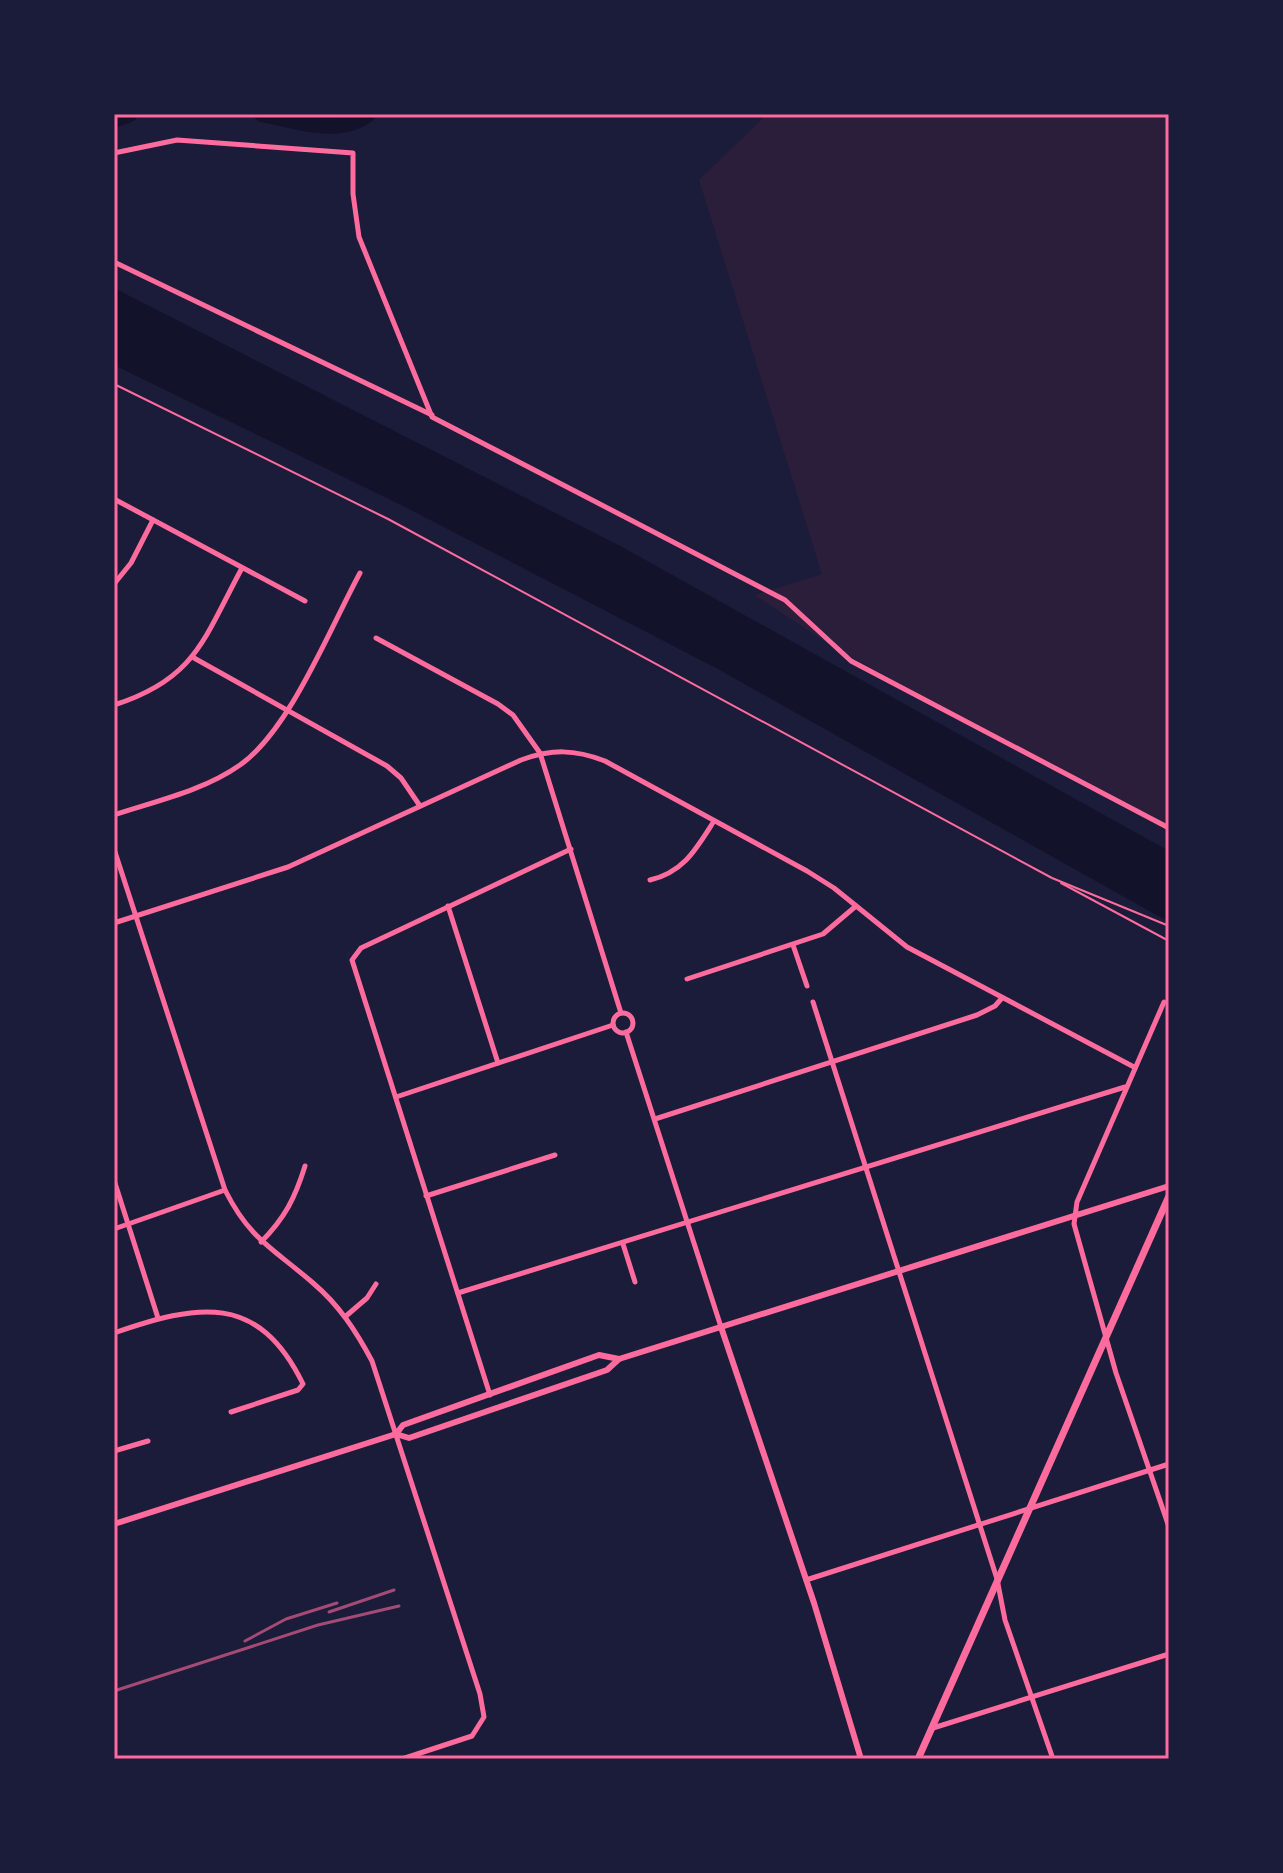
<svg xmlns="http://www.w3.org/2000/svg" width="1283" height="1873" viewBox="0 0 1283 1873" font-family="'Golos Text',sans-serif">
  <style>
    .green { fill: #2a1e3b }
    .water { fill: #12122b }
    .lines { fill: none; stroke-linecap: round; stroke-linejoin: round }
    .river { stroke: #12122b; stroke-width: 16 }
    .path { stroke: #ff6b9d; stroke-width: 2 }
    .minor { stroke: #ff6b9d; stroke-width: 5 }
    .tertiary { stroke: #ff6b9d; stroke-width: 6 }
    .secondary { stroke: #ff6b9d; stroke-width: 7 }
    .rail { stroke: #a44b75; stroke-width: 3 }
    .neatline { fill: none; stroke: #ff6b9d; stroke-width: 3 }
  </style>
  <rect width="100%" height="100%" fill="#1b1b3a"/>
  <path class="green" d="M767 114H1169V832L833 647 755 595 822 574 699 180Z"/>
  <path class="water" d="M114 288 622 547 1169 851V922L716 668 405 507 114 365Z"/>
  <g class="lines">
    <g class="river">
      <path d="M262 114C293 120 341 137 368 114"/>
      <path d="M114 120 130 114"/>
    </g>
    <g class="path">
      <path d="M114 384 388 519 1052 878 1169 926"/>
      <path d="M1061 883 1169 941"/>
    </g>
    <g class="minor">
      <path d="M114 153 177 140 353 153V194L359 237 432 417 785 600 851 661 1169 828"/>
      <path d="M114 262 432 415"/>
      <path d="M114 499 305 601"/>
      <path d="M114 584 131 563 153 520"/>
      <path d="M376 638 498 704 513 715 540 753 621 1013"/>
      <path d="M194 658 387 766 401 778 420 806"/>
      <path d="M114 705C196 679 204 638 242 568"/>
      <path d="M114 815C156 801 203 791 240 765 290 730 330 628 360 573"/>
      <path d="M114 849 225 1190C250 1240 274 1249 313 1283 339 1305 356 1331 372 1361L480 1694 484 1717 472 1736 402 1759"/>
      <path d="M650 880C684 872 696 849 714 821"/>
      <path d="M448 906 498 1063"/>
      <path d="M114 923 288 867 521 760C552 749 574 749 605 761L807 871 834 888 907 947 1134 1067"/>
      <path d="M793 945 807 986"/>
      <path d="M687 979 823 934 856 906"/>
      <path d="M813 1002 997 1579 1005 1620 1053 1759"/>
      <path d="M1164 1002 1077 1202 1074 1224 1116 1373 1169 1527"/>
      <circle cx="623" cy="1023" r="10"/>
      <path d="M626 1032 721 1327"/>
      <path d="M396 1097 613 1025"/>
      <path d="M655 1119 977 1015 995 1006 1002 998"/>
      <path d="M114 1180 158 1318"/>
      <path d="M426 1196 555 1155"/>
      <path d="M114 1229 225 1190"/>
      <path d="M261 1242C285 1218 295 1198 305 1166"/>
      <path d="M623 1244 635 1282"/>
      <path d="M458 1293 1125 1087"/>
      <path d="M346 1316 367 1298 376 1284"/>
      <path d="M114 1333C198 1304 258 1292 303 1384L298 1390 231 1412"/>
      <path d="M490 1395 352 960 361 948 571 849"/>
      <path d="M114 1451 148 1441"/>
      <path d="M806 1580 1169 1464"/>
      <path d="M933 1728 1169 1654"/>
    </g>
    <g class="tertiary">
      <path d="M721 1327 814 1603 861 1759"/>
      <path d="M396 1434 403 1425 599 1355 619 1359"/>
      <path d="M114 1524 396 1434 409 1438 607 1370 619 1359 1169 1186"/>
    </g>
    <path class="secondary" d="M918 1759 1169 1196"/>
    <g class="rail">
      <path d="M329 1612 394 1590"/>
      <path d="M245 1641 286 1619 337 1603"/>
      <path d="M114 1691 318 1625 399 1606"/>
    </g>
  </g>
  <rect width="1283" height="1873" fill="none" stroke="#1b1b3a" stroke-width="232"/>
  <rect x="116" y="116" width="1051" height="1641" class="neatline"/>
</svg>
